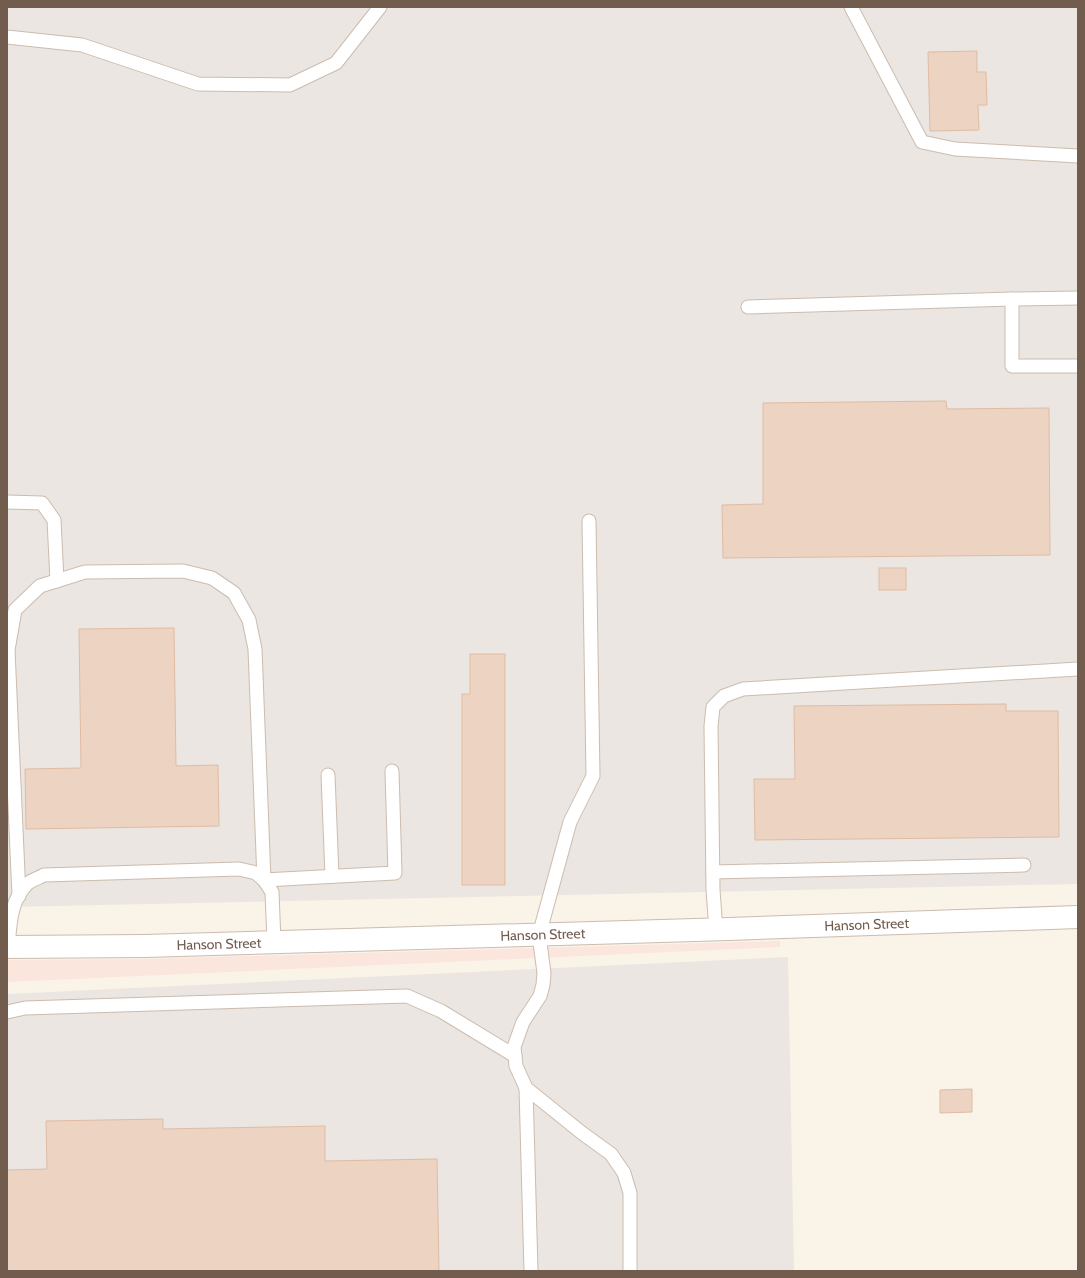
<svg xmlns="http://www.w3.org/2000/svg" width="1085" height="1278" viewBox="0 0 1085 1278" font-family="Cabin,sans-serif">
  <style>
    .commercial { fill: #fae6dc }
    .industrial { fill: #ebe6e1 }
    .building { fill: #edd4c2; stroke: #dfbba3 }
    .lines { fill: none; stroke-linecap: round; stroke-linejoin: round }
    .service-casing { stroke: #cbbcae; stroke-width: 15 }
    .tertiary-casing { stroke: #cbbcae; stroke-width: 24 }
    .service { stroke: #fff; stroke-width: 13 }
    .tertiary { stroke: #fff; stroke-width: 22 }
    .labels { text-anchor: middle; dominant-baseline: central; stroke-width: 4; stroke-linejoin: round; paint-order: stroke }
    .street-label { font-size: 14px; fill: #725c4e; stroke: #fdf7ee }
  </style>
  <rect width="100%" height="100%" fill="#faf3e8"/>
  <path class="commercial" d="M780 941V947L7 982V960L145 959Z"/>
  <g class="industrial">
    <path d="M7 7H1078V884L7 907Z"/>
    <path d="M788 957 794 1271H7V994Z"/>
  </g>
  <g class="building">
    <path d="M977 51V72H986L987 105H978L979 130 930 131 928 52Z"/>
    <path d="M946 401 947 409 1049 408 1050 555 723 558 722 505 763 504V403Z"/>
    <rect x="879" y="568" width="27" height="22"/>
    <path d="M174 628 176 766 218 765 219 826 26 829 25 769 81 768 79 629Z"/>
    <path d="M470 654H505V885H462V694H470Z"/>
    <path d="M1006 704V711H1058L1059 837 755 840 754 779H795L794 706Z"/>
    <path d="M972 1089V1112L940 1113V1090Z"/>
    <path d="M163 1119V1129L325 1126V1161L437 1159 439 1271H7V1170L47 1169 46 1121Z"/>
  </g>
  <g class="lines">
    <defs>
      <g id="service">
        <path d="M851 7 922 142 955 149 1078 156"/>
        <path d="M7 37 82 45 198 84 290 85 336 63 380 7"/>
        <path d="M1078 298 1012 299V366H1078"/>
        <path d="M748 307 1012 299"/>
        <path d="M7 502 42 503 54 520 57 581"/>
        <path d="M589 521 593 776 570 822 539 935 544 973 543 985 540 996 523 1022 514 1047 516 1066 526 1088 582 1133 611 1154 624 1173 630 1193V1271"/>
        <path d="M328 775 332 876"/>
        <path d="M713 872 1024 865"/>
        <path d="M19 896 8 650 15 610 40 586 85 572 183 571 212 578 234 593 249 620 255 649 264 880 395 873 392 771"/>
        <path d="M716 930 713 890 711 726 713 707 724 696 743 689 1078 669"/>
        <path d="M8 947C10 925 10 901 27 884 31 880 39 878 44 875L239 869 256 873 264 880 272 892 274 942"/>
        <path d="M7 1012 25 1008 407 996 441 1011 515 1056"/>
        <path d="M526 1088 531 1271"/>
      </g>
      <g id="tertiary">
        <path id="s1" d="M7 947 145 946 729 929 1078 917"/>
      </g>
    </defs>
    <use href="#service" class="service-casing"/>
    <use href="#tertiary" class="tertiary-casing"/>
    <use href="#service" class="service"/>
    <use href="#tertiary" class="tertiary"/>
  </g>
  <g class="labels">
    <g class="street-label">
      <text stroke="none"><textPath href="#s1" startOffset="860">Hanson Street</textPath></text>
      <text stroke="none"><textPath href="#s1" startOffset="536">Hanson Street</textPath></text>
      <text stroke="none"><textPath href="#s1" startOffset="212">Hanson Street</textPath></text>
    </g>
  </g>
  <rect width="1085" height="1278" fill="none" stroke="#725c4e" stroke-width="16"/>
</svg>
